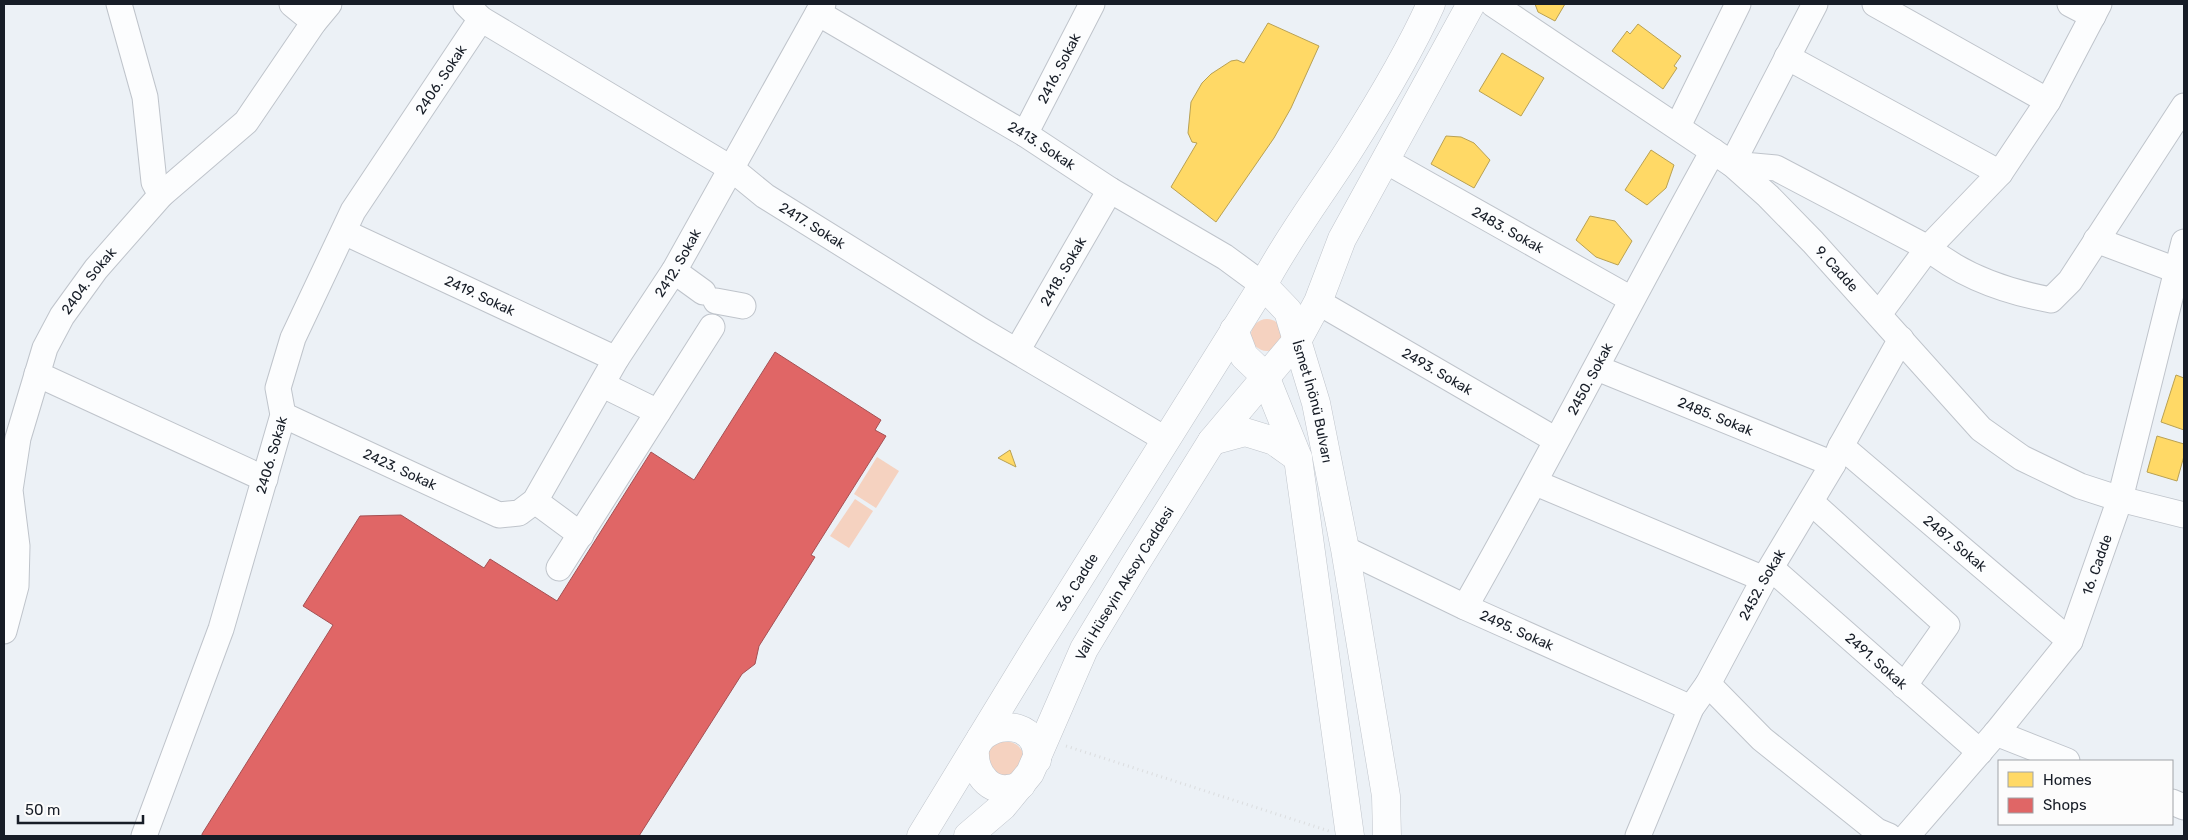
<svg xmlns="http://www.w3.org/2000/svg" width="2188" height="840" viewBox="0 0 2188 840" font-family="Rubik,sans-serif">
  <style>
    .green { fill: #f5d2c0 }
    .homes { fill: #ffd966; stroke: #b9a153 }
    .shops { fill: #e06666; stroke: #a45053 }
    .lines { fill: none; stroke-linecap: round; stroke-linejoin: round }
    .minor-casing { stroke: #bfc4cb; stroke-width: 27 }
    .major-casing { stroke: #bfc4cb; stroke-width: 29 }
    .path { stroke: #dbdddf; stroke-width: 3; stroke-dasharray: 1 4; stroke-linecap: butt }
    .minor { stroke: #fcfdfe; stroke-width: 25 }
    .major { stroke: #fcfdfe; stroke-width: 28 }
    .labels { text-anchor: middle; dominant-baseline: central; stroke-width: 5; stroke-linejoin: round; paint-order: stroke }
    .street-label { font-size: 14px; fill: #171d27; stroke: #fcfcfc }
  </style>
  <rect width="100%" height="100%" fill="#ecf1f6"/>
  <g class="green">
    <circle cx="1267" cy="335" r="16"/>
    <path d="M877 457 899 471 876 508 854 494Z"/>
    <path d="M855 499 873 511 849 548 830 536Z"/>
    <path d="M999 741C1012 741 1019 743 1024 755L1013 777 995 776 986 753 989 748Z"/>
  </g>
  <g class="homes">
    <path d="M1535 4H1565L1555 21 1538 12Z"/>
    <path d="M1268 23 1319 46 1291 108 1274 138 1216 222 1171 187 1197 143 1192 142 1188 133 1191 102 1202 83 1211 74 1231 61 1237 60 1244 63Z"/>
    <path d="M1638 24 1681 56 1674 66 1677 68 1663 89 1612 51 1627 31 1630 34Z"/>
    <path d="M1502 53 1544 78 1521 116 1479 91Z"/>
    <path d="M1446 136 1461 137 1474 143 1490 160 1474 188 1431 164Z"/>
    <path d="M1651 150 1674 165 1666 188 1647 205 1625 190Z"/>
    <path d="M1590 216 1615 221 1632 241 1618 265 1596 257 1576 240Z"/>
    <path d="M2176 375 2184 378V430L2161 422Z"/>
    <path d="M2157 436 2184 444V456L2177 481 2147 472Z"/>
    <path d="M1010 450 1016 467 998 458Z"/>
  </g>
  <path class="shops" d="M775 352 881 420 875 430 886 436 811 555 815 557 759 646 755 664 742 674 639 836H202V834L333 625 303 606 360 516 401 515 484 568 490 559 557 601 651 452 694 480Z"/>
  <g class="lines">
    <defs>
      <g id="minor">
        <path d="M119 4 145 97 154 182 161 195"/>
        <path d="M292 4 314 22"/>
        <path id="s1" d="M466 4 481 19 732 169 765 196 979 329 1165 439"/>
        <path id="s2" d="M1493 4 1732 164 1768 196 1813 242 1981 429 2022 458 2080 486 2120 499 2184 515"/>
        <path d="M1815 4 1732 164 1776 168 1928 248C1962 276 2008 292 2051 300L2070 281 2184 106"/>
        <path d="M1875 4 2048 101"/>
        <path d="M2070 4 2093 16"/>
        <path id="s3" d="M818 13 1025 134 1110 190 1225 257 1263 285"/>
        <path d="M1787 57 2000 173"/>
        <path d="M1678 126 1738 4"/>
        <path id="s4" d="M1025 134 1092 4"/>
        <path id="s5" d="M1386 161 1631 299"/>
        <path id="s6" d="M344 232 616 359"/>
        <path d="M2096 240 2184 273"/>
        <path d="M674 271 703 292"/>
        <path d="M716 301 743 306"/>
        <path id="s7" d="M1318 302 1556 440"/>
        <path d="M1879 314 1928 248 2000 173 2048 101 2099 4"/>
        <path id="s8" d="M1017 351 1110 190"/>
        <path id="s9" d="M1597 368 1833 464"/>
        <path d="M37 374 265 479"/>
        <path d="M603 385 658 412"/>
        <path id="s10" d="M283 415 499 515 519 513 535 501 616 359 674 271 823 4"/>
        <path id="s11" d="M1841 446 2070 641"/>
        <path d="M1536 483 1764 579"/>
        <path d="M535 501 581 535"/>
        <path d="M1811 502 1947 625 1904 686"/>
        <path id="s12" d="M1345 549 1465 607 1691 708"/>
        <path d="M559 568 712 327"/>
        <path id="s13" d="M1772 569 1980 752"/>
        <path id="s14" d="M1465 607C1551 456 1629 302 1713 151"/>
        <path id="s15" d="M4 631 16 586 17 546 10 490 18 438 45 348 62 316 96 269 161 195 246 122 314 22 329 4"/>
        <path d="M1708 684 1762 739 1877 831 1889 836"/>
        <path d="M1996 733 2067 761"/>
        <path d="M2172 802 2184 807"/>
        <path id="s16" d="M144 836 221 629 283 415 278 388 293 338 353 211 481 19"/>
        <path id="s17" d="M1638 836 1691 708 1708 684 1764 579 1833 464 1841 446 1901 339"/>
        <path id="s18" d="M1907 836 1996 733 2070 641 2120 499 2184 242"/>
      </g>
      <g id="major">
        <path id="s19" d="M1263 285 1288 311 1316 403 1345 549 1386 796 1387 836"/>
        <path d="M1234 330 1244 356 1265 376 1298 458 1350 836"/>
        <path d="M1212 441 1245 432 1274 441 1298 458"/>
        <path d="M981 738C1003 718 1040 726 1037 760"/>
        <path d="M975 749C973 775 993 799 1021 785"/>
        <path id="s20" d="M921 836 1037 646 1263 285C1289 236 1322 193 1351 147 1380 101 1409 53 1431 4"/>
        <path id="s21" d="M968 836 1003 806 1030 773 1084 649 1134 566 1212 441 1298 339 1318 302 1342 239 1471 4"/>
      </g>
    </defs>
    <use href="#minor" class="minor-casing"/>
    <use href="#major" class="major-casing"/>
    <path class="path" d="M1066 746 1329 831"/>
    <use href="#minor" class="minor"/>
    <use href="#major" class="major"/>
  </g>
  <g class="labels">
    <g class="street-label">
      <text stroke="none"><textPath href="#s4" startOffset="74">2416. Sokak</textPath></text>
      <text stroke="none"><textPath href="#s16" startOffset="822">2406. Sokak</textPath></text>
      <text stroke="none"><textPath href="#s3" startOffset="260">2413. Sokak</textPath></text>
      <text stroke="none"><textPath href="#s1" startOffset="412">2417. Sokak</textPath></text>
      <text stroke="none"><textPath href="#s5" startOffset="140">2483. Sokak</textPath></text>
      <text stroke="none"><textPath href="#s10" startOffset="556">2412. Sokak</textPath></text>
      <text stroke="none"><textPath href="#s2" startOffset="436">9. Cadde</textPath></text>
      <text stroke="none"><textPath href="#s8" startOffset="92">2418. Sokak</textPath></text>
      <text stroke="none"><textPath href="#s15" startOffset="370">2404. Sokak</textPath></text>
      <text stroke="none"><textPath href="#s6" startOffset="150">2419. Sokak</textPath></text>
      <text stroke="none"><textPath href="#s7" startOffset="138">2493. Sokak</textPath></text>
      <text stroke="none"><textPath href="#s14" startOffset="260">2450. Sokak</textPath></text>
      <text stroke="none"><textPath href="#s19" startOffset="130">İsmet İnönü Bulvarı</textPath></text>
      <text stroke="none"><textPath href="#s9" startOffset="128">2485. Sokak</textPath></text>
      <text stroke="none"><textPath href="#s16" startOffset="402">2406. Sokak</textPath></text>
      <text stroke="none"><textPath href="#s10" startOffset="129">2423. Sokak</textPath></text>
      <text stroke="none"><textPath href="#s11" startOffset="150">2487. Sokak</textPath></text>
      <text stroke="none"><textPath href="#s18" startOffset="335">16. Cadde</textPath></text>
      <text stroke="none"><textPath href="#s20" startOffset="298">36. Cadde</textPath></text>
      <text stroke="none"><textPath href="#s21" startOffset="301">Vali Hüseyin Aksoy Caddesi</textPath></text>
      <text stroke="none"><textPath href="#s17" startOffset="281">2452. Sokak</textPath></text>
      <text stroke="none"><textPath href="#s12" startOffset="190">2495. Sokak</textPath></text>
      <text stroke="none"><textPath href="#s13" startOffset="139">2491. Sokak</textPath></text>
    </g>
  </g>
  <rect width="2188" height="840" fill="none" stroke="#171d27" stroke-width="10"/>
  <rect x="1998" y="760" width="175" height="65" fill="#fcfcfc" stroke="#a0a3a7"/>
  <rect x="2008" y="772" width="25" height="15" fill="#ffd966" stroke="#a0a3a7"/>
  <text x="2043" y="785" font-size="15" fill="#171d27">Homes</text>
  <rect x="2008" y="798" width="25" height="15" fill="#e06666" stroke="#a0a3a7"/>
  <text x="2043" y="810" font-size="15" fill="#171d27">Shops</text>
  <path d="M18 815v8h125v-8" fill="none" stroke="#171d27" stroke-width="2.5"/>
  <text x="25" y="815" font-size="15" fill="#171d27" stroke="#fcfcfc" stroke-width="4" paint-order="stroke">50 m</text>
</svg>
